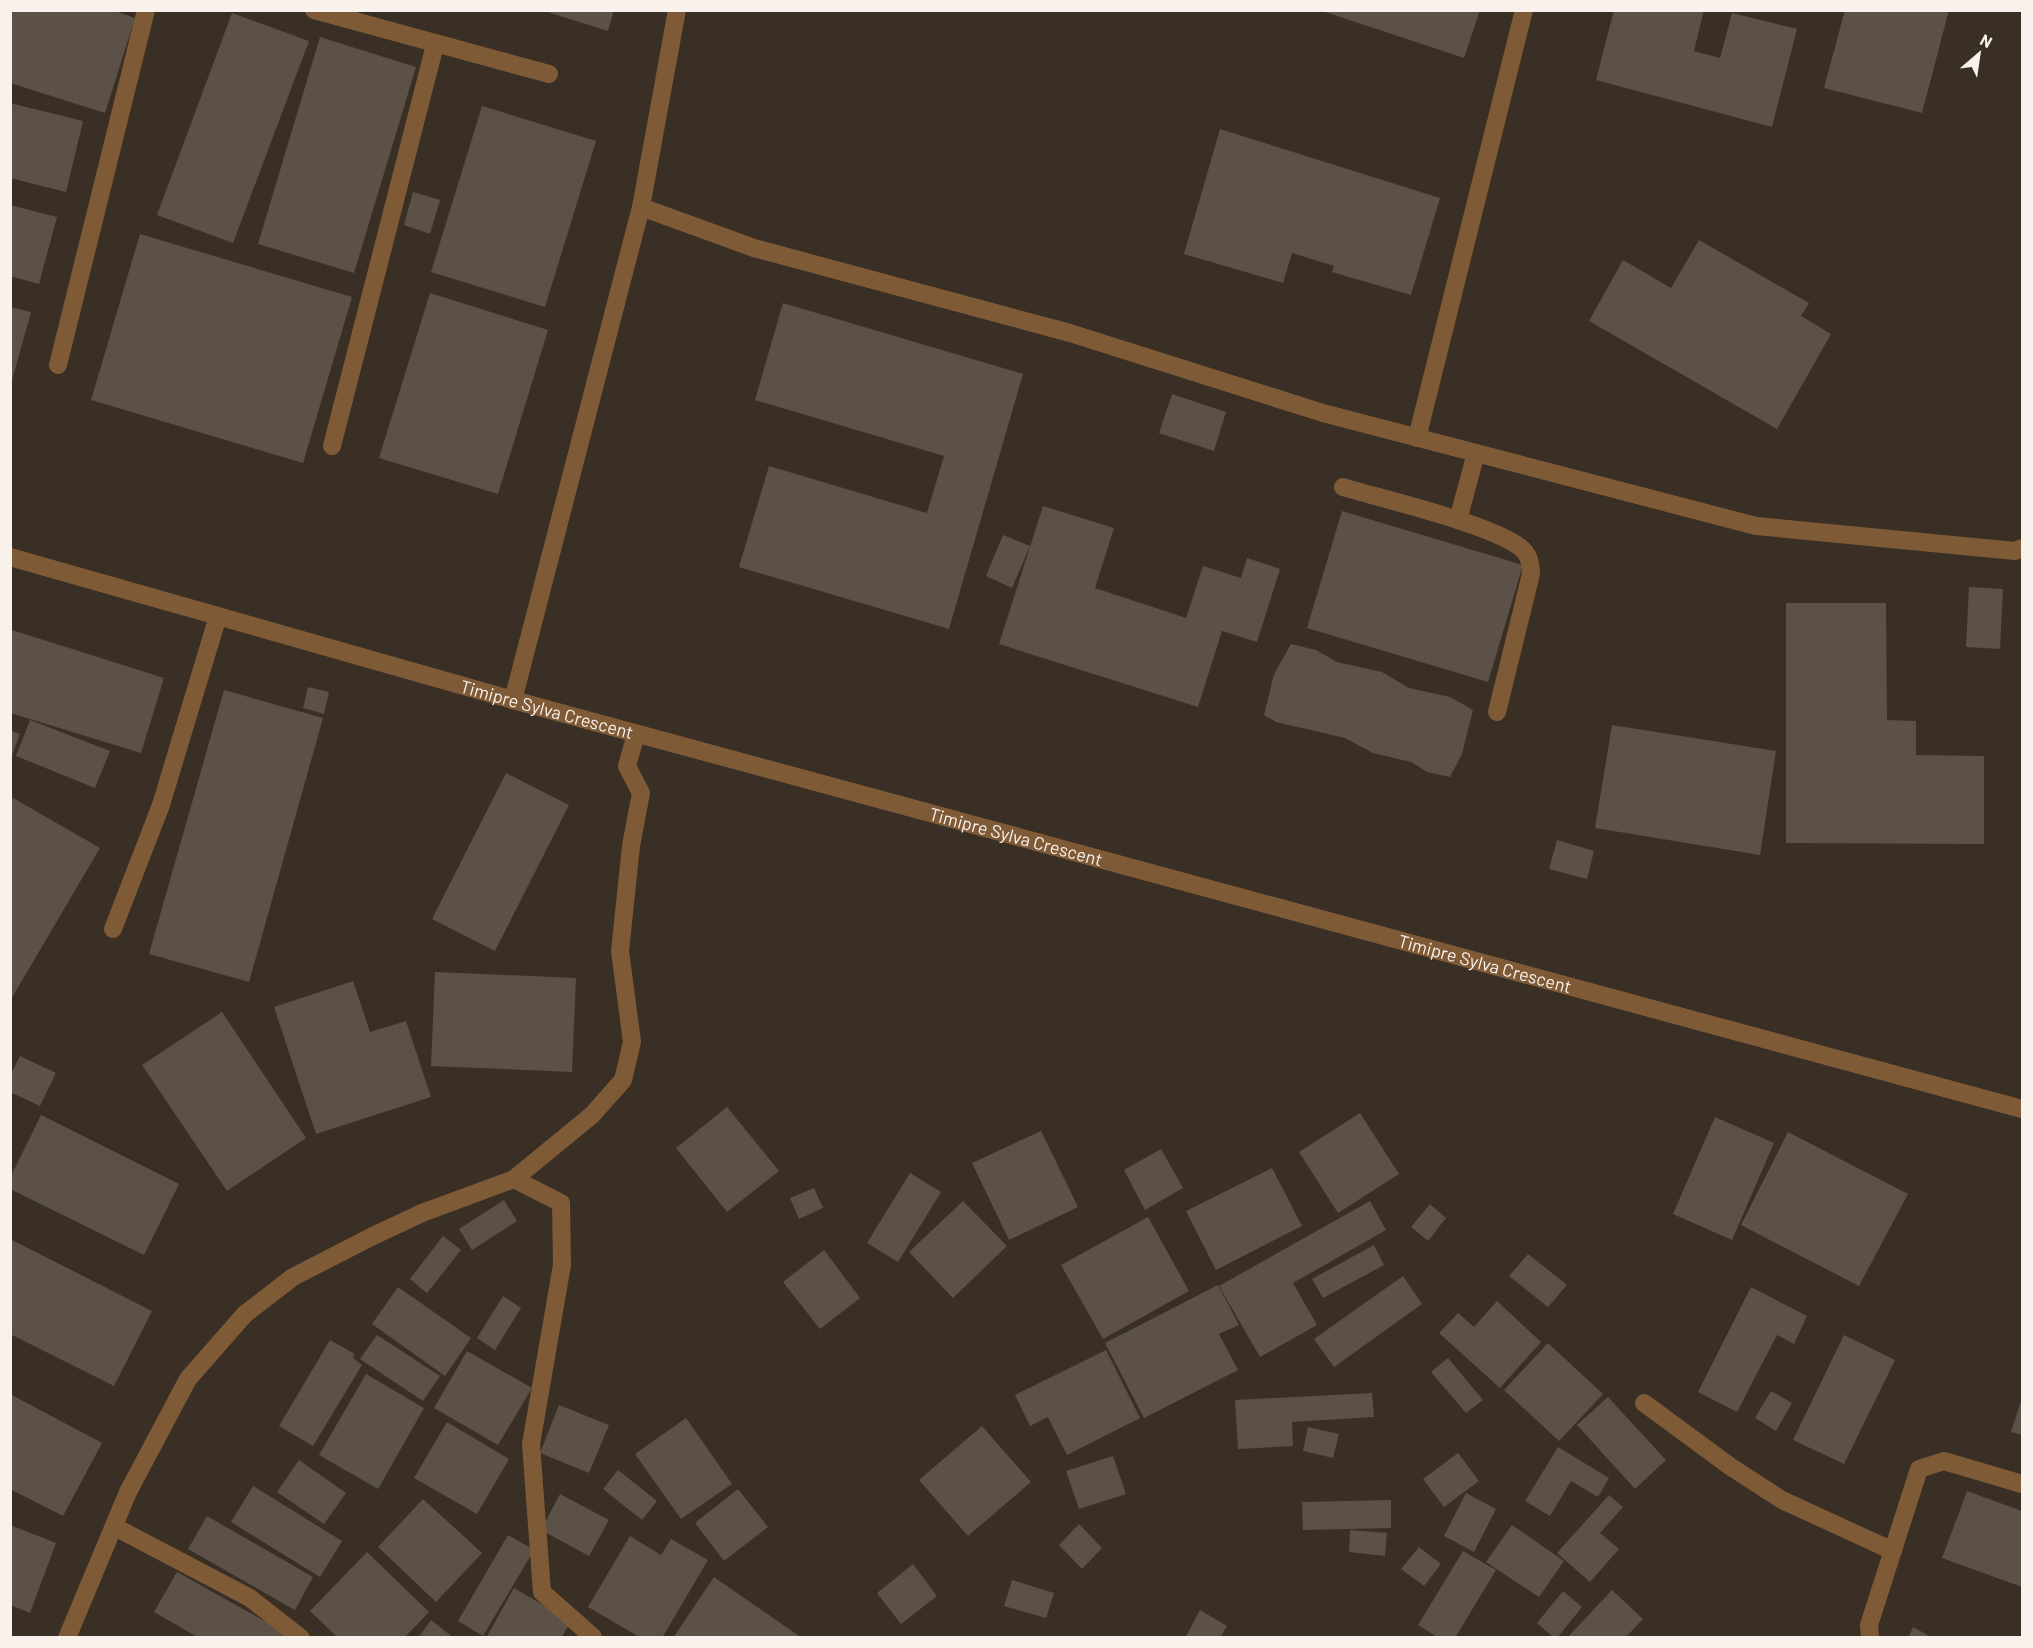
<svg xmlns="http://www.w3.org/2000/svg" width="2033" height="1648" viewBox="0 0 2033 1648" font-family="Barlow,sans-serif">
  <style>
    .building { fill: #5b5147 }
    .lines { fill: none; stroke-linecap: round; stroke-linejoin: round }
    .minor { stroke: #7f5a37; stroke-width: 18 }
    .labels { text-anchor: middle; dominant-baseline: central; stroke-width: 4.5; stroke-linejoin: round; paint-order: stroke }
    .street-label { font-size: 18px; fill: #f9f2ec; stroke: #392f25 }
  </style>
  <rect width="100%" height="100%" fill="#392f25"/>
  <g class="building">
    <path d="M10 10H112L135 18 105 113 10 83Z"/>
    <path d="M541 10H614L608 31Z"/>
    <path d="M1319 10H1480L1464 58Z"/>
    <path d="M1614 10H1704L1694 51 1720 58 1732 13 1797 29 1772 127 1596 80Z"/>
    <path d="M1845 10H1949L1922 113 1824 88Z"/>
    <path d="M232 13 309 41 233 243 157 215Z"/>
    <path d="M320 37 416 67 354 273 258 244Z"/>
    <path d="M10 103 83 121 66 192 10 178Z"/>
    <path d="M482 106 596 141 545 307 431 272Z"/>
    <path d="M1220 129 1440 198 1411 295 1332 272 1334 266 1292 253 1283 283 1184 254Z"/>
    <path d="M413 192 440 200 430 234 404 225Z"/>
    <path d="M10 205 57 217 39 284 10 276Z"/>
    <path d="M140 234 352 297 303 463 91 400Z"/>
    <path d="M1699 240 1809 303 1801 316 1831 334 1777 429 1589 321 1623 260 1671 288Z"/>
    <path d="M430 293 548 330 498 494 379 458Z"/>
    <path d="M783 303 1023 374 949 629 739 567 769 466 927 513 944 456 755 400Z"/>
    <path d="M10 307 31 312 11 384H10Z"/>
    <path d="M1172 394 1226 412 1214 451 1159 433Z"/>
    <path d="M1043 506 1114 528 1095 588 1186 618 1203 566 1241 578 1247 558 1280 569 1257 642 1222 631 1198 707 999 644Z"/>
    <path d="M1342 511 1523 565 1488 682 1307 628Z"/>
    <path d="M1003 535 1030 546 1012 588 986 576Z"/>
    <path d="M1969 587 2003 589 2000 649 1966 647Z"/>
    <path d="M1786 603H1886L1887 720 1916 721V755L1984 756V844L1786 843Z"/>
    <path d="M12 630 164 678 141 753 10 713Z"/>
    <path d="M1291 644 1316 650 1337 662 1382 672 1409 688 1450 697 1473 710 1462 754 1450 777 1427 772 1411 762 1373 753 1345 738 1276 722 1264 715 1274 674Z"/>
    <path d="M308 687 329 692 324 714 303 708Z"/>
    <path d="M224 690 323 718 249 982 149 954Z"/>
    <path d="M30 720 110 751 95 788 16 756Z"/>
    <path d="M1612 725 1776 751 1760 855 1595 828Z"/>
    <path d="M10 730 20 734 11 758H10Z"/>
    <path d="M506 773 569 805 495 951 432 919Z"/>
    <path d="M13 798 100 848 10 1001V802Z"/>
    <path d="M1557 840 1594 851 1587 879 1549 869Z"/>
    <path d="M435 972 576 978 572 1072 431 1066Z"/>
    <path d="M353 981 370 1032 406 1021 431 1097 316 1134 274 1007Z"/>
    <path d="M222 1012 306 1138 227 1191 142 1065Z"/>
    <path d="M20 1056 56 1073 40 1106 10 1092V1076Z"/>
    <path d="M727 1107 779 1171 727 1212 676 1148Z"/>
    <path d="M1360 1113 1399 1174 1338 1213 1299 1152Z"/>
    <path d="M41 1115 179 1184 144 1255 10 1189V1178Z"/>
    <path d="M1715 1117 1774 1143 1732 1240 1673 1214Z"/>
    <path d="M1041 1131 1078 1207 1009 1240 972 1163Z"/>
    <path d="M1788 1132 1908 1194 1859 1286 1741 1225Z"/>
    <path d="M1161 1149 1183 1188 1145 1210 1124 1170Z"/>
    <path d="M1272 1168 1302 1226 1216 1270 1186 1211Z"/>
    <path d="M910 1173 941 1192 898 1262 867 1243Z"/>
    <path d="M814 1188 823 1208 799 1219 790 1198Z"/>
    <path d="M504 1200 517 1221 472 1250 459 1229Z"/>
    <path d="M963 1201 1007 1246 953 1298 909 1252Z"/>
    <path d="M1370 1201 1386 1230 1293 1283 1317 1325 1260 1357 1219 1286Z"/>
    <path d="M1430 1204 1446 1218 1428 1241 1411 1227Z"/>
    <path d="M1148 1217 1189 1291 1103 1339 1061 1265Z"/>
    <path d="M443 1236 461 1250 427 1293 410 1279Z"/>
    <path d="M10 1239 152 1311 114 1386 10 1334Z"/>
    <path d="M1374 1245 1384 1265 1323 1298 1312 1279Z"/>
    <path d="M824 1250 860 1298 820 1329 783 1282Z"/>
    <path d="M1528 1254 1567 1285 1548 1307 1509 1276Z"/>
    <path d="M1403 1276 1422 1304 1334 1367 1314 1339Z"/>
    <path d="M1218 1285 1239 1325 1219 1334 1238 1370 1144 1418 1105 1343Z"/>
    <path d="M398 1287 471 1338 445 1376 372 1324Z"/>
    <path d="M1751 1287 1807 1316 1794 1344 1777 1335 1737 1412 1698 1392Z"/>
    <path d="M503 1296 521 1308 495 1350 477 1338Z"/>
    <path d="M1497 1301 1541 1342 1500 1388 1439 1333 1458 1313 1474 1327Z"/>
    <path d="M377 1335 440 1376 423 1401 360 1359Z"/>
    <path d="M1844 1335 1895 1360 1844 1464 1793 1440Z"/>
    <path d="M330 1340 355 1354 353 1358 362 1365 313 1446 279 1426Z"/>
    <path d="M1548 1343 1603 1394 1559 1441 1504 1390Z"/>
    <path d="M1106 1350 1140 1418 1067 1455 1048 1417 1030 1426 1015 1395Z"/>
    <path d="M467 1351 532 1388 498 1445 434 1408Z"/>
    <path d="M1448 1358 1483 1400 1466 1413 1431 1372Z"/>
    <path d="M366 1374 424 1408 378 1489 319 1455Z"/>
    <path d="M1771 1391 1792 1403 1776 1431 1755 1418Z"/>
    <path d="M1372 1393 1374 1417 1292 1422 1293 1446 1238 1449 1235 1400Z"/>
    <path d="M10 1394 102 1443 63 1516 10 1489Z"/>
    <path d="M1608 1397 1666 1460 1635 1489 1577 1425Z"/>
    <path d="M2022 1398V1435L2011 1432Z"/>
    <path d="M559 1405 609 1425 589 1473 540 1453Z"/>
    <path d="M686 1418 732 1484 681 1519 635 1454Z"/>
    <path d="M447 1422 509 1459 477 1514 414 1478Z"/>
    <path d="M982 1426 1031 1482 968 1536 919 1480Z"/>
    <path d="M1308 1427 1339 1434 1333 1458 1303 1451Z"/>
    <path d="M1558 1447 1609 1478 1598 1497 1571 1481 1550 1516 1525 1501Z"/>
    <path d="M1458 1453 1479 1481 1444 1507 1423 1479Z"/>
    <path d="M1113 1456 1126 1494 1079 1509 1066 1471Z"/>
    <path d="M299 1460 346 1493 324 1524 277 1492Z"/>
    <path d="M618 1470 657 1501 642 1520 603 1489Z"/>
    <path d="M253 1486 342 1541 320 1577 231 1522Z"/>
    <path d="M738 1489 768 1527 724 1561 695 1523Z"/>
    <path d="M1967 1491 2022 1511V1587L1942 1558Z"/>
    <path d="M1466 1493 1496 1509 1474 1552 1444 1536Z"/>
    <path d="M560 1494 609 1520 589 1556 541 1530Z"/>
    <path d="M1609 1495 1623 1507 1600 1533 1619 1549 1590 1582 1557 1553Z"/>
    <path d="M423 1499 482 1553 436 1602 378 1547Z"/>
    <path d="M1391 1500V1528L1303 1530 1302 1502Z"/>
    <path d="M207 1516 313 1577 295 1610 188 1549Z"/>
    <path d="M1079 1524 1102 1548 1082 1569 1059 1545Z"/>
    <path d="M10 1525 56 1543 30 1613 10 1605Z"/>
    <path d="M1512 1525 1564 1561 1539 1597 1486 1562Z"/>
    <path d="M1350 1530 1387 1533 1385 1556 1349 1552Z"/>
    <path d="M508 1535 534 1550 483 1636 458 1621Z"/>
    <path d="M630 1536 661 1555 671 1539 708 1560 662 1638H641L588 1607Z"/>
    <path d="M1419 1547 1441 1564 1424 1586 1401 1569Z"/>
    <path d="M1463 1551 1496 1570 1455 1638H1439L1418 1625Z"/>
    <path d="M367 1552 429 1612 404 1638H338L310 1611Z"/>
    <path d="M913 1564 937 1596 901 1624 877 1593Z"/>
    <path d="M177 1572 286 1633 283 1638H199L154 1612Z"/>
    <path d="M714 1577 802 1638H673Z"/>
    <path d="M1012 1580 1054 1593 1046 1618 1004 1606Z"/>
    <path d="M514 1588 571 1621 561 1638H486Z"/>
    <path d="M1612 1590 1643 1619 1625 1638H1567Z"/>
    <path d="M1563 1591 1582 1607 1557 1638H1554L1537 1623Z"/>
    <path d="M1200 1610 1227 1626 1220 1638H1185Z"/>
    <path d="M431 1620 454 1638H418Z"/>
    <path d="M1913 1627 1933 1638H1908Z"/>
  </g>
  <g class="lines">
    <g class="minor">
      <path d="M314 10 549 74"/>
      <path d="M641 207 754 248 1070 333 1323 413 1756 526 2015 551 2022 548"/>
      <path d="M58 365 146 10"/>
      <path d="M1417 438 1524 10"/>
      <path d="M332 446 435 45"/>
      <path d="M1343 487C1378 498 1505 527 1525 552 1530 558 1531 566 1531 574L1497 712"/>
      <path d="M1458 520 1476 453"/>
      <path id="s1" d="M10 557 513 700 2022 1109"/>
      <path d="M513 700 641 207 677 10"/>
      <path d="M113 929 161 805 218 616"/>
      <path d="M514 1179 592 1115 623 1080 632 1042 620 951 631 846 641 793 627 766 636 734"/>
      <path d="M1644 1403 1731 1467 1782 1500 1893 1551"/>
      <path d="M115 1527 250 1598 301 1638"/>
      <path d="M67 1638 128 1492 188 1379 245 1314 293 1277 373 1236 422 1213 514 1179 561 1203 562 1265 531 1444 542 1592 593 1637"/>
      <path d="M1870 1638 1869 1625 1919 1469 1944 1461 2022 1484"/>
    </g>
  </g>
  <g class="labels">
    <g class="street-label">
      <text stroke="none"><textPath href="#s1" startOffset="558">Timipre Sylva Crescent</textPath></text>
      <text stroke="none"><textPath href="#s1" startOffset="1044">Timipre Sylva Crescent</textPath></text>
      <text stroke="none"><textPath href="#s1" startOffset="1530">Timipre Sylva Crescent</textPath></text>
    </g>
  </g>
  <rect width="2033" height="1648" fill="none" stroke="#f9f2ec" stroke-width="24"/>
  <g transform="translate(1979 54) rotate(29)" stroke="#392f25" stroke-width="4.5" paint-order="stroke">
  <path d="M0-4.5L10 22L0 15L-10 22Z" fill="#f9f2ec"/>
  <text y="-9" font-size="16" font-weight="bold" text-anchor="middle" fill="#f9f2ec">N</text>
  </g>
</svg>
